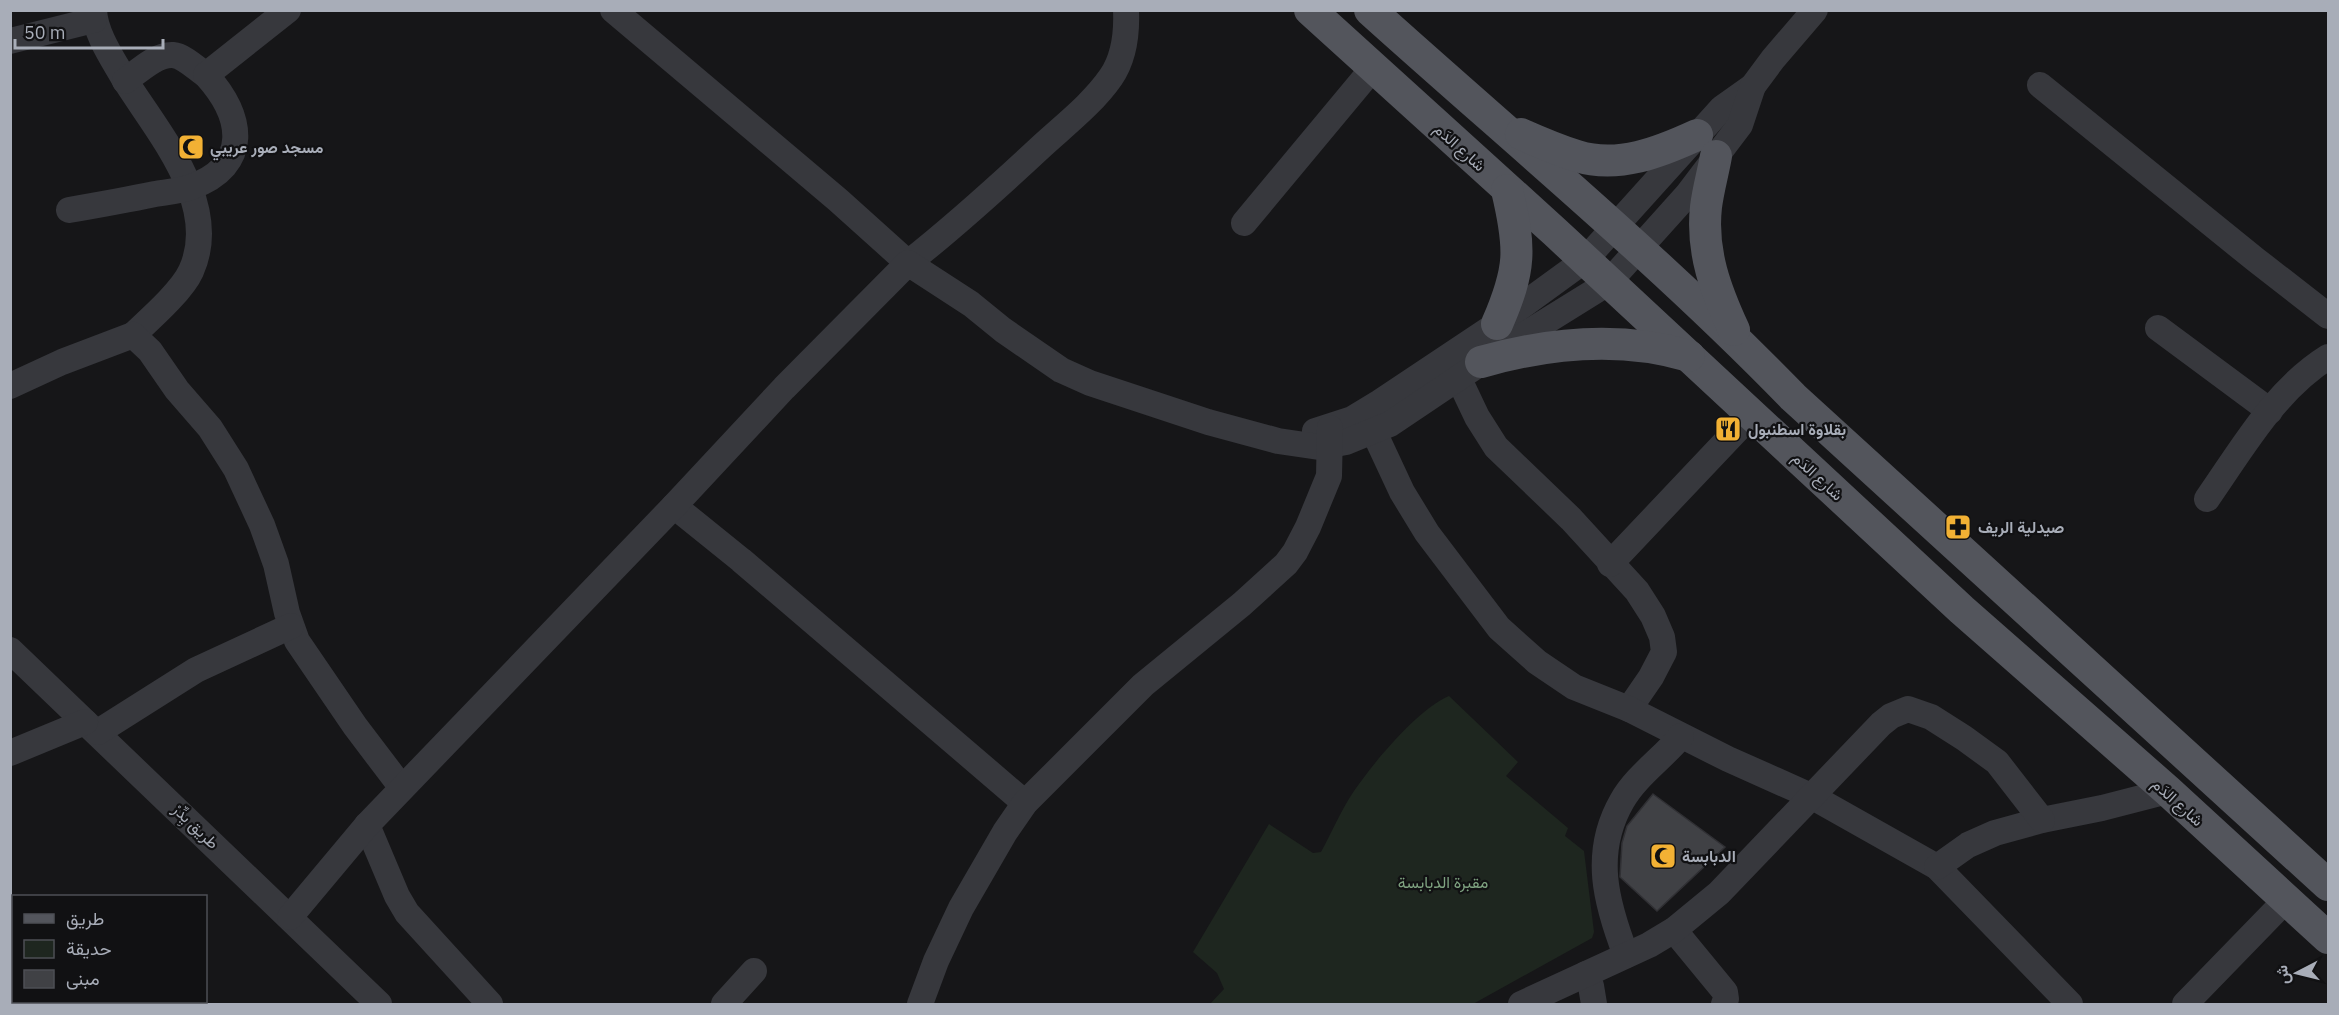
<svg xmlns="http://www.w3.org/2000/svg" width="2339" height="1015" viewBox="0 0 2339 1015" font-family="'IBM Plex Sans',Vazirmatn,sans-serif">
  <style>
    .green { fill: #1e261f }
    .building { fill: #404145; stroke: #303034; stroke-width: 1.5 }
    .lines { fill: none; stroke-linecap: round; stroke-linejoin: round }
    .minor { stroke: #37383d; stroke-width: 26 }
    .major { stroke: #53555c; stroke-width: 32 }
    .labels { text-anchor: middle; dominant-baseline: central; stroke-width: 4.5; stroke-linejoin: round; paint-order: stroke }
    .poi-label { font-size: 16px; font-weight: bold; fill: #a8adb8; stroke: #111113; text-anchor: start }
    .street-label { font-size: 16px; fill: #a8adb8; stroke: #111113 }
    .park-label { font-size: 16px; fill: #7fa381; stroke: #111113 }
  </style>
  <rect width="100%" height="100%" fill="#161618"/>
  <path class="green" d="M1449 696 1518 762 1506 776 1568 828 1565 836 1584 851 1594 932 1592 938 1473 1004H1210L1224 989 1217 973 1193 952 1269 824 1313 853 1321 852C1332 832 1341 810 1354 791 1374 762 1418 709 1449 696Z"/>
  <path class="building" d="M1653 794 1725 847 1657 911 1620 877 1622 843 1627 826Z"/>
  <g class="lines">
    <g class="minor">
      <path d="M94 10C95 33 112 58 123 77 156 131 222 203 191 271 182 291 150 319 133 335"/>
      <path d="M613 10 838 200 908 263C955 226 999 186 1043 145 1066 124 1093 103 1111 77 1124 58 1127 33 1126 10"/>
      <path d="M10 41 94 20"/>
      <path d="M125 81C138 72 156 54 173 55 184 56 197 69 206 75"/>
      <path d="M2040 85 2256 260 2328 316"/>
      <path d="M69 210C98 205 126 200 155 194 167 192 180 191 191 187 252 165 243 116 206 75L288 10"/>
      <path d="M1244 223 1373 68"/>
      <path d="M2158 328 2270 411"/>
      <path d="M1458 377 1477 417 1496 447 1571 519 1637 591 1653 616 1662 637 1664 652 1651 677 1629 709"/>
      <path d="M10 386 62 362 133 335 150 351 177 390 210 428 236 469 262 525 276 564 287 613 297 641 355 726 402 788"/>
      <path d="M1315 431 1352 419 1380 402 1497 324 1585 260 1722 108 1753 86"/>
      <path d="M1374 432 1402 492 1427 533 1499 628 1537 662 1574 687 1629 709 1728 759 1811 796 1937 867 2070 1004"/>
      <path d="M2207 499C2242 449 2275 390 2328 357"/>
      <path d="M674 506 741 560 1025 803"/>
      <path d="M1610 564 1752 414"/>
      <path d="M10 650 379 1004"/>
      <path d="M98 732 196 670 291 626"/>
      <path d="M10 753 85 722"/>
      <path d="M367 825 397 896 407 913 490 1004"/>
      <path d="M1937 867 1968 845 1995 833 2042 820 2102 808 2168 791"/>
      <path d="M290 917 367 825 674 506 784 388 908 263 971 304 1003 330 1061 370 1090 383 1208 422 1278 441 1319 447 1346 442 1390 424 1500 350 1608 283 1687 195 1740 125 1753 86 1773 59 1815 10"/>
      <path d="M1674 930 1725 992 1726 999 1724 1004"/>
      <path d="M1626 955C1606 903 1592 853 1622 801 1636 776 1663 758 1681 736"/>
      <path d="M1586 974 1591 986 1594 1004"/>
      <path d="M724 1004 754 971"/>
      <path d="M920 1004 936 961 961 908 1005 832 1025 803 1143 685 1242 604 1286 564 1295 552 1308 527 1329 476 1330 428"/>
      <path d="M1521 1004 1649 945 1674 930 1719 893 1881 724 1891 716 1908 709 1931 717 1964 738 1997 762 2042 820"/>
      <path d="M2185 1004 2286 900"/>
    </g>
    <g class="major">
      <path d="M1310 10 1555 232 1962 610 2168 791 2328 938"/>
      <path d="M1370 10C1512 138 1660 260 1793 397L2328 885"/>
      <path d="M1521 134C1539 142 1558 150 1577 156 1618 169 1660 152 1697 135"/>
      <path d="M1716 156C1713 173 1708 190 1706 207 1701 252 1716 291 1734 330"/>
      <path d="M1497 324C1521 269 1521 249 1507 190"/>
      <path d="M1481 362C1548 343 1622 336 1689 356"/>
    </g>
  </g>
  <defs>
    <symbol id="mosque-square" viewBox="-11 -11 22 22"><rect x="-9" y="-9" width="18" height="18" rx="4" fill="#f2b134" stroke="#111113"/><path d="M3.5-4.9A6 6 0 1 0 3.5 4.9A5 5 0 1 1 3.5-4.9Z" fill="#111"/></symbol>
    <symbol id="restaurant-square" viewBox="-11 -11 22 22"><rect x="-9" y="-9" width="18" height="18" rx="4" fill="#f2b134" stroke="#111113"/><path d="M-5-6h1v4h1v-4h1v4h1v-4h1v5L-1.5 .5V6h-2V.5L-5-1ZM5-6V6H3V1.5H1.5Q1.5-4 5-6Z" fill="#111"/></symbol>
    <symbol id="pharmacy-square" viewBox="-11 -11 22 22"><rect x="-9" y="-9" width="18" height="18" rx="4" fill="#f2b134" stroke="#111113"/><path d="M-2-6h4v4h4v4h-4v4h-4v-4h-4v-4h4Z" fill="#111"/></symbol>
  </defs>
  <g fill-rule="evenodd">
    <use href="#mosque-square" x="176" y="132" width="30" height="30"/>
    <use href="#restaurant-square" x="1713" y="414" width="30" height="30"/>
    <use href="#pharmacy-square" x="1943" y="512" width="30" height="30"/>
    <use href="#mosque-square" x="1648" y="841" width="30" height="30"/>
  </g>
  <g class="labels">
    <g class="poi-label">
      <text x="210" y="147">مسجد صور عريبي</text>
      <text x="1748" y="429">بقلاوة اسطنبول</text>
      <text x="1978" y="527">صيدلية الريف</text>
      <text x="1682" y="856">الدبابسة</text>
    </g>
    <g class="street-label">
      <text transform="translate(1460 147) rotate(42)">شارع الدَم</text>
      <text transform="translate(1818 476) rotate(43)">شارع الدَم</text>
      <text transform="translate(2178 802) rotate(42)">شارع الدَم</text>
      <text transform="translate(196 826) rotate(44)">طريق يِدِّرْ</text>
    </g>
    <g class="park-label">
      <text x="1443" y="882">مقبرة الدبابسة</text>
    </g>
  </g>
  <rect width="2339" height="1015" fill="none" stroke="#a8adb8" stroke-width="24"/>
  <rect x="12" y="895" width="195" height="108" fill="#111113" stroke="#4d4f55" stroke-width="1.5"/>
  <rect x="24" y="914" width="30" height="9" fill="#53555c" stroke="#4d4f55" stroke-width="1.5"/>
  <text x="66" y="925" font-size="18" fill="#a8adb8">طريق</text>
  <rect x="24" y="940" width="30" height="18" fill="#1e261f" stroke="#4d4f55" stroke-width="1.5"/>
  <text x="66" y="955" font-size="18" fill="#a8adb8">حديقة</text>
  <rect x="24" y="970" width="30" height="18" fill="#404145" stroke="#4d4f55" stroke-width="1.5"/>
  <text x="66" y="985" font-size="18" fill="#a8adb8">مبنى</text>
  <g transform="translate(2297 973) rotate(263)" stroke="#111113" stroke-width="4.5" paint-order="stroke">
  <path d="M0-4.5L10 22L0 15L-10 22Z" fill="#a8adb8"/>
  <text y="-9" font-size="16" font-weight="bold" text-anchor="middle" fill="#a8adb8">ش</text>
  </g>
  <path d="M15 39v9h148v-9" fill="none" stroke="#a8adb8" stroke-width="3"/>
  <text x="24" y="39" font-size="18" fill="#a8adb8" stroke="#111113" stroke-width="4.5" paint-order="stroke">50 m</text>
</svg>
